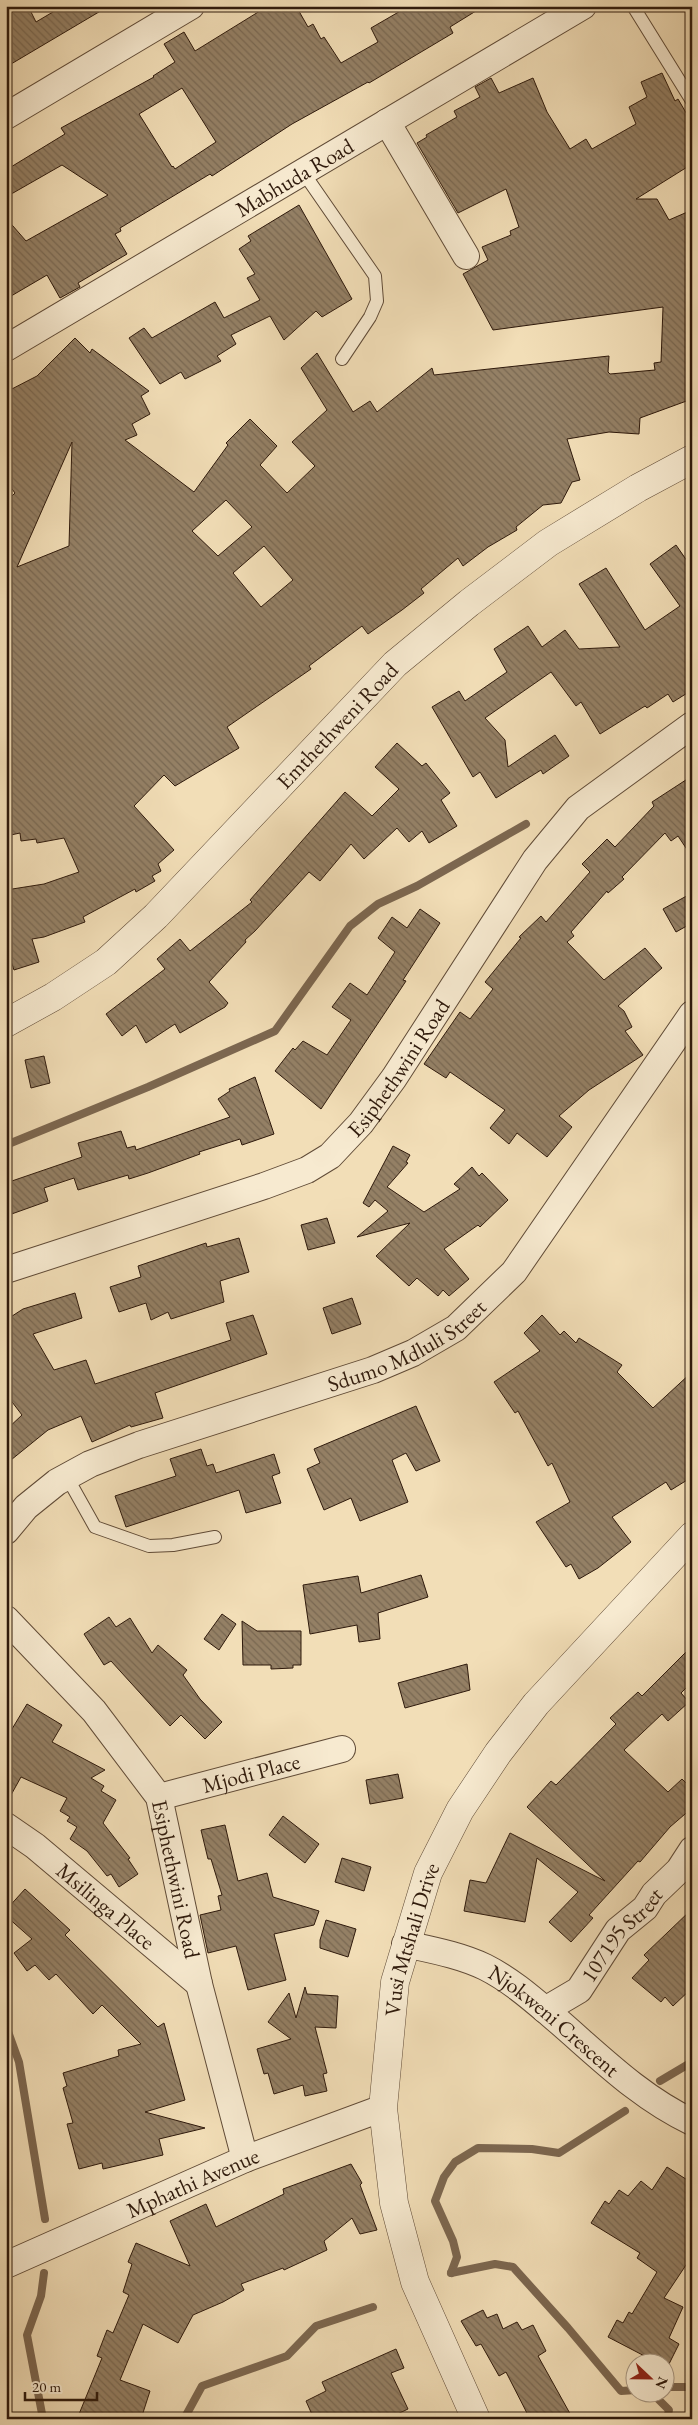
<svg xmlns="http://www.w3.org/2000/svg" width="698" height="2425" viewBox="0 0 698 2425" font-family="'EB Garamond',serif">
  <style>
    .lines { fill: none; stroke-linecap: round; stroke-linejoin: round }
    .stream { stroke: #7c6750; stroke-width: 8 }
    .building { fill: url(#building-back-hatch); stroke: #2f1a0c; fill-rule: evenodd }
    .service-casing { stroke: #604b37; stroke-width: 14 }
    .minor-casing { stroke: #604b37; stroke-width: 28 }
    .tertiary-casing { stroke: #604b37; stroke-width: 29 }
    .service { stroke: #f7ead0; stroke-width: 12 }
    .minor { stroke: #f7ead0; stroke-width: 26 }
    .tertiary { stroke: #f7ead0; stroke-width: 28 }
    .labels { text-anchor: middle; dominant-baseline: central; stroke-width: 5; stroke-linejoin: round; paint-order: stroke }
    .street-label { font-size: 22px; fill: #2f1a0c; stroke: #f7ead0 }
  </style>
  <defs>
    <pattern id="building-back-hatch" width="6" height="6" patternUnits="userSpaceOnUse" patternTransform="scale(1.25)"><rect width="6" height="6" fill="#948065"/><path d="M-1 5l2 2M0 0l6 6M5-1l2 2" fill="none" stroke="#796852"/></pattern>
  </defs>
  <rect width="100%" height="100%" fill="#f2deb7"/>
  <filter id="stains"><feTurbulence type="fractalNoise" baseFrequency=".004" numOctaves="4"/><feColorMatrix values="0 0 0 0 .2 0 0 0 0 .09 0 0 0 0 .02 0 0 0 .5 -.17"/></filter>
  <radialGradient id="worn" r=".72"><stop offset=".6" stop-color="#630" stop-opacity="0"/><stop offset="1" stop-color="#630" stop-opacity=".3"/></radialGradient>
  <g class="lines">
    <g class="stream">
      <path d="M6 1145 148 1087 275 1031 350 926 378 904 417 886 526 824"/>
      <path d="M6 2026 19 2062 45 2219"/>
      <path d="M660 2081 692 2062"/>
      <path d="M451 2273 457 2257 453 2241 435 2201 444 2177 455 2162 478 2148 532 2149 559 2153 625 2111"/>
      <path d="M451 2273 495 2264 513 2267 568 2328 621 2391 636 2390"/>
      <path d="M666 2387H692"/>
      <path d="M651 2392 669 2410 667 2419"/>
      <path d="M43 2419 27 2335 41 2296 44 2273"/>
      <path d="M184 2419 202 2386 287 2356 316 2326 373 2307"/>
    </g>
  </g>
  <g class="building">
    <path d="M6 6H28L36 22 63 6H109L6 67Z"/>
    <path d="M268 6H296L308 27 313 24 321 39 324 37 341 63 378 42 371 28 409 6H484L450 27 453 33 369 83 368 82 292 124 212 176 210 174 120 228 121 231 115 234 127 254 78 283 80 287 60 298 47 275 6 299V218L26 241 108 195 62 165 6 197V170L65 134 61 128 154 77 153 76 175 62 164 44 184 32 195 51ZM182 88 216 142 175 169 173 166 172 167 139 114Z"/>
    <path d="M662 73 675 101 678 99 692 123V164L636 199H657L669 220 692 210 690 376H692V399L640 418 639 434 609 432 567 439 580 480 572 482 561 503 543 505 516 527 517 530 488 547 463 566 458 558 421 589 424 593 402 610 368 634 362 626 309 666 311 669 227 727 239 748 175 786 164 775 134 806 174 850 158 864 161 871 152 876 155 881 136 892 135 889 83 917 85 922 44 937 32 939 39 962 14 970 11 961 6 963V890L44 884 79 872 64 838 37 843 36 839 21 841 20 833 6 836V502L15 493 6 481V392L37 376 75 338 90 353 92 349 149 391 141 396 150 414 132 424 137 435 125 440 194 492 228 445 226 443 250 419 277 446 260 465 287 493 315 466 292 442 327 410 301 368 317 353 353 412 370 401 377 412 432 368 434 375 609 356 608 372 610 374 655 370 654 363 661 362 663 307 493 330 463 274 488 260 482 247 511 235 510 231 519 227 506 189 458 213 417 143 427 137 426 135 457 117 454 111 480 97 475 87 491 78 499 93 533 78 547 112 570 149 586 139 592 149 636 124 629 107 647 97 641 82ZM72 442 69 546 17 567ZM226 500 252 527 218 556 192 531ZM264 546 293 580 261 607 233 573Z"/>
    <path d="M299 205 352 299 322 317 316 311 284 340 270 316 231 335 236 344 217 356 221 361 185 379 181 372 160 384 129 338 144 328 152 338 215 302 224 318 260 300 247 278 255 274 239 249 251 241 248 236Z"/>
    <path d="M676 545 692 568V690L673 702 668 694 647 708 645 706 600 734 581 702 576 706 551 672 485 718 505 740 508 767 555 735 569 756 543 774 541 770 496 798 480 772 473 777 432 707 459 691 465 701 507 672 494 649 528 626 542 647 565 630 579 649 620 647 579 584 606 568 645 630 680 606 650 564Z"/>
    <path d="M397 743 422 766 426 763 450 793 441 800 457 826 429 843 422 831 409 842 397 828 364 859 351 844 320 881 309 872 255 931 245 940 246 942 209 982 228 1003 225 1007 180 1033 175 1024 146 1043 136 1025 122 1036 106 1014 165 969 157 959 180 939 190 951 252 902 250 900 345 792 372 816 399 789 375 767Z"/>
    <path d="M692 776V857L678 836 671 841 665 833 622 877 624 879 608 893 607 891 571 932 574 936 567 942 604 980 645 948 662 968 618 1006 624 1011 632 1027 625 1031 643 1055 589 1090 559 1116 572 1127 547 1157 517 1133 509 1144 490 1128 505 1110 450 1072 446 1078 424 1064 460 1012 470 1019 493 989 485 982 521 938 519 937 541 916 546 922 590 872 582 864 607 839 615 847 654 806 652 802Z"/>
    <path d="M692 893V923L676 932 663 909Z"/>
    <path d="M420 909 440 923 403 980 406 981 321 1109 275 1071 293 1048 295 1050 303 1041 327 1055 351 1020 332 1007 350 983 367 995 395 952 378 938 392 917 407 928Z"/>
    <path d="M44 1056 50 1083 31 1088 25 1060Z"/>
    <path d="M255 1077 274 1134 242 1145 240 1139 199 1152 200 1154 148 1173 129 1179 128 1175 78 1190 74 1178 44 1188 48 1201 6 1216V1183L82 1157 78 1143 121 1131 127 1148 135 1146 136 1150 230 1117 218 1099 230 1091 229 1089Z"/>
    <path d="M393 1146 410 1155 406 1162 408 1163 387 1187 424 1212 460 1189 454 1184 472 1167 479 1176 482 1173 508 1200 480 1227 478 1225 444 1249 469 1279 449 1296 443 1290 438 1296 417 1278 409 1286 376 1256 410 1223 357 1237 388 1211 375 1200 369 1207 363 1203Z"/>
    <path d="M327 1218 335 1243 308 1250 301 1225Z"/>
    <path d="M239 1238 249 1272 220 1281 224 1302 171 1319 168 1312 151 1320 146 1303 119 1312 110 1287 141 1277 138 1266 206 1243 207 1247Z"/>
    <path d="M75 1293 82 1318 33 1334 54 1370 86 1360 95 1384 231 1340 226 1323 253 1315 267 1354 155 1393 163 1418 131 1427 130 1425 92 1442 81 1416 48 1430 6 1464V1430L22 1415 6 1394V1320L23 1309Z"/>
    <path d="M352 1298 361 1324 332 1334 323 1308Z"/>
    <path d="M542 1315 560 1335 564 1331 576 1343 579 1338 622 1365 617 1372 653 1408 692 1372V1477L671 1490 666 1482 612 1517 631 1542 598 1568 579 1579 571 1564 566 1567 536 1522 570 1502 552 1463 548 1466 518 1411 515 1413 494 1382 540 1351 524 1333Z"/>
    <path d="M416 1406 440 1461 416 1471 406 1453 392 1460 408 1502 360 1521 351 1498 324 1510 307 1469 320 1463 314 1449Z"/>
    <path d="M201 1449 207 1466 213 1464 216 1473 274 1454 280 1473 272 1476 281 1503 246 1513 239 1490 126 1527 115 1496 176 1476 170 1459Z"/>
    <path d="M421 1575 428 1597 378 1613 380 1639 359 1642 357 1625 310 1634 303 1585 358 1576 361 1593Z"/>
    <path d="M222 1614 236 1624 219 1650 204 1639Z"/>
    <path d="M109 1617 116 1627 130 1618 152 1653 158 1645 187 1670 183 1675 200 1699 222 1722 205 1739 181 1715 170 1726 111 1661 104 1665 84 1634Z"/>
    <path d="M242 1621 257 1631H301V1665H293V1668L271 1669V1665H243Z"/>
    <path d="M692 1646V1682L681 1693 689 1702 668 1721 662 1714 624 1750 668 1792 682 1779 692 1789V1808L670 1827 640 1862 638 1861 589 1915 593 1918 571 1942 549 1922 578 1892 537 1858 525 1922 464 1911 470 1880 486 1883 510 1833 605 1881 527 1807 551 1781 556 1785 616 1724 610 1718 638 1692 642 1696Z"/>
    <path d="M467 1664 470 1690 405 1708 398 1683Z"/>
    <path d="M27 1704 62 1725 52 1742 105 1770 91 1778 104 1786 101 1791 116 1800 103 1823 130 1858 128 1859 138 1874 119 1887 111 1874 107 1876 87 1851 70 1839 77 1827 67 1821 70 1817 60 1811 67 1798 21 1777 6 1804V1739Z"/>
    <path d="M398 1774 403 1798 370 1804 366 1780Z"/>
    <path d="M283 1816 319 1844 305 1863 269 1835Z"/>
    <path d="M225 1825 238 1881 267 1873 273 1897 319 1911 314 1925 274 1934 286 1980 248 1990 236 1946 208 1953 200 1915 221 1910 218 1896 222 1895 211 1859H208L201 1830Z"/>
    <path d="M342 1858 371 1867 364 1891 335 1882Z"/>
    <path d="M25 1889 70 1930 65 1935 158 2027 164 2023 185 2100 145 2112 205 2128 159 2139 163 2155 103 2169 102 2163 79 2169 67 2124 73 2123 63 2088 67 2086 63 2073 119 2056 118 2050 141 2044 102 2005 93 2014 56 1974 49 1980 35 1965 27 1971 14 1953 32 1939 6 1916V1910Z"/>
    <path d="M692 1909V1988L673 2006 665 1997 661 2002 632 1978 649 1960 644 1955Z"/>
    <path d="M326 1920 356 1929 348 1957 320 1948V1940Z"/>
    <path d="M305 1987 307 1994 338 1996 336 2028 315 2027 327 2073 323 2074 327 2091 305 2096 303 2085 274 2094 268 2073 264 2074 257 2049 291 2039 268 2022 289 1993 296 2018Z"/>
    <path d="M351 2164 362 2183 360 2185 377 2230 360 2234 352 2218 324 2241 327 2250 284 2270 283 2268 241 2284 244 2290 223 2302 193 2315 178 2343 143 2324 120 2380 150 2391 141 2419H77L102 2358 97 2356 107 2330 113 2333 129 2295 123 2292 132 2264 128 2262 136 2243 190 2266 170 2221 206 2204 216 2227 284 2194 283 2189Z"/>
    <path d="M667 2167 692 2183V2256L664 2298 683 2307 669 2338 679 2344 667 2368 666 2362H656L608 2337 617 2320 623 2323 629 2312 632 2314 657 2272 637 2258 640 2253 591 2223 605 2201 609 2204 619 2190 628 2196 641 2181 652 2190Z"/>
    <path d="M483 2310 487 2318 497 2314 503 2329 517 2322 522 2330 533 2325 546 2351 538 2356 573 2419H530L506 2372 499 2376 481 2344 476 2346 461 2321Z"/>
    <path d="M396 2349 404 2368 391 2373 408 2409 387 2419H314L306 2401 326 2391 322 2382Z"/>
  </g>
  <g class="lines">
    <defs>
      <g id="service">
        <path d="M633 6 692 101"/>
        <path d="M303 172 375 276 377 301 370 317 342 359"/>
        <path d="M67 1477 95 1527 149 1546 173 1545 215 1537"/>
      </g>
      <g id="minor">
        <path d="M6 116 191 6"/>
        <path d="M387 122 466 256"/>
        <path id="s1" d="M6 348 583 6"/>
        <path id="s2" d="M6 1270 264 1186 307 1170 330 1156 361 1123 394 1078 535 860 578 808 692 725"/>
        <path id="s3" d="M6 1531 26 1507 57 1482 90 1464 139 1445 373 1370 413 1353 456 1328 514 1272 692 1014"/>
        <path id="s4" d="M6 1619 94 1711 159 1797 199 1984 245 2159"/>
        <path id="s5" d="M159 1797 342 1749"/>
        <path id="s6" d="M6 1826 35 1846 199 1984"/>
        <path id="s7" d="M405 1944C432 1950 460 1955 485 1967 509 1979 530 1997 550 2014 596 2053 637 2096 692 2122"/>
        <path id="s8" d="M545 2010 579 1990 618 1930 645 1908 654 1894 679 1870 692 1850"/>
        <path id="s9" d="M6 2265 245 2159 383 2108"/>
      </g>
      <g id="tertiary">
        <path id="s10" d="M6 1023 53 997 106 962 156 916 395 664 469 603 548 543 638 488 692 459"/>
        <path id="s11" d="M476 2419 415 2282 394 2203 383 2108 395 1982 428 1873 460 1810 498 1753 536 1704 692 1536"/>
      </g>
    </defs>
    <use href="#service" class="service-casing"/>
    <use href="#minor" class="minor-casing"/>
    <use href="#tertiary" class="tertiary-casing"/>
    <use href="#service" class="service"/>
    <use href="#minor" class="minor"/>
    <use href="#tertiary" class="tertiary"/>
  </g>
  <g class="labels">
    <g class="street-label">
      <text stroke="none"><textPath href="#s1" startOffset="335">Mabhuda Road</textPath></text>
      <text stroke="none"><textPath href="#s10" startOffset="448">Emthethweni Road</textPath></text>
      <text stroke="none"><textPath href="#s2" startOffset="456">Esiphethwini Road</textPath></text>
      <text stroke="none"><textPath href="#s3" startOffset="448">Sdumo Mdluli Street</textPath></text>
      <text stroke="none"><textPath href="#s5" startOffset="95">Mjodi Place</textPath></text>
      <text stroke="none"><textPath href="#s4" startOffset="319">Esiphethwini Road</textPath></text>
      <text stroke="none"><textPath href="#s6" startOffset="128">Msilinga Place</textPath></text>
      <text stroke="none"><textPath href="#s8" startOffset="110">107195 Street</textPath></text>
      <text stroke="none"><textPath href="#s11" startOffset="499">Vusi Mtshali Drive</textPath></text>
      <text stroke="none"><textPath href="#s7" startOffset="171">Njokweni Crescent</textPath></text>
      <text stroke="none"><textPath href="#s9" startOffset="204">Mphathi Avenue</textPath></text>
    </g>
  </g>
  <rect width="698" height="2425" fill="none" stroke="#f2deb7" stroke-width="25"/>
  <rect x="8" y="8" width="683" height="2410" fill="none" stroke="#2f1a0c" stroke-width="2.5"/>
  <rect x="12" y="12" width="673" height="2400" fill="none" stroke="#2f1a0c"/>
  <g transform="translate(650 2378) rotate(112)"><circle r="24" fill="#f7ead0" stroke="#a79782"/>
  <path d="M0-4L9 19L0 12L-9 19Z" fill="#8f2418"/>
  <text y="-8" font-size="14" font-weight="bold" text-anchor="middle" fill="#2f1a0c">N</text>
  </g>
  <path d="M25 2392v8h72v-8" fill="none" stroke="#2f1a0c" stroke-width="2.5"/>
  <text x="32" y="2392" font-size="15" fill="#2f1a0c" stroke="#f7ead0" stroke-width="4" paint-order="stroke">20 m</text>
  <rect width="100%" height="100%" filter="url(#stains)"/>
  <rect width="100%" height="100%" fill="url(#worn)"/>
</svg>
